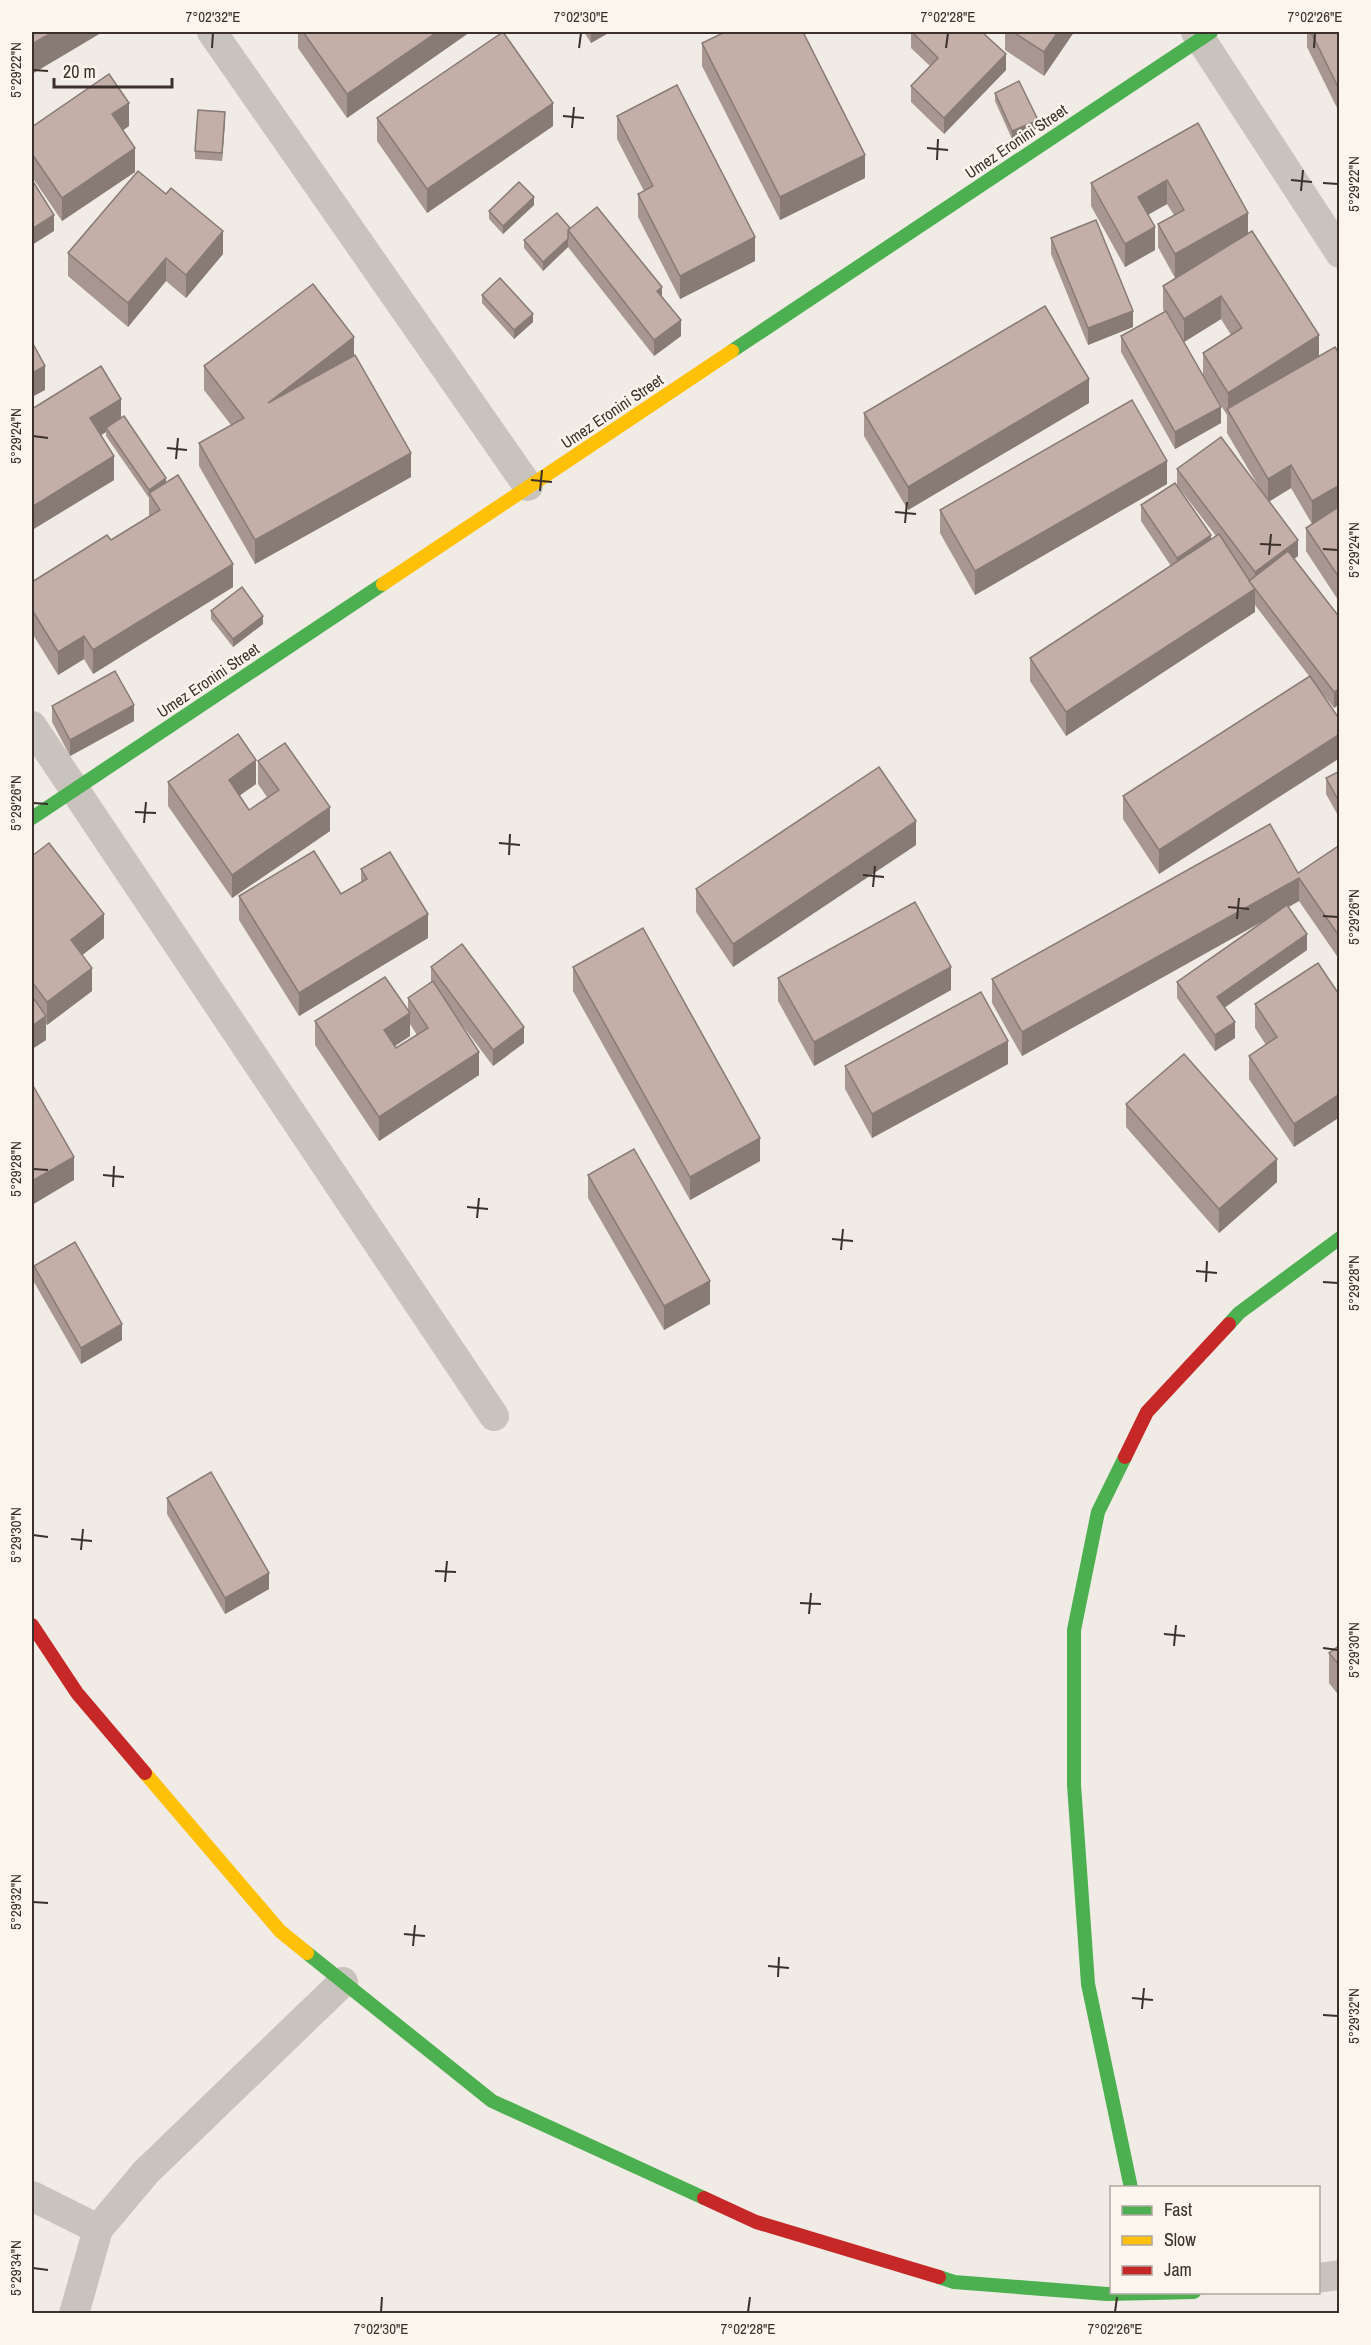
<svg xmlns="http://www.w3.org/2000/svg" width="1371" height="2345" viewBox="0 0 1371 2345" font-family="'Archivo Narrow',sans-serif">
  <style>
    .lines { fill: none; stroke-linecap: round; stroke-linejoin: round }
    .street { stroke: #c9c3be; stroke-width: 30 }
    .fast { stroke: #4caf50; stroke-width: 14 }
    .slow { stroke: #ffc107; stroke-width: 14 }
    .jam { stroke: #c62828; stroke-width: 14 }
    .wall { fill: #a89690; fill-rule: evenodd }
    .shaded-wall { fill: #887a75 }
    .building { fill: #c3afa7; stroke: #887a75; stroke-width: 1.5 }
    .ticks { fill: none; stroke: #3b302b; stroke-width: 2 }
    .labels { text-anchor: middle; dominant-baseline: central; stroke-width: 4.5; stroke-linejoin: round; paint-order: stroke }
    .street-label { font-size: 16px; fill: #3b302b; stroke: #fbf5ee }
    .neatline { fill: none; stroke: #3b302b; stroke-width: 2 }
    .ticks-label { font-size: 15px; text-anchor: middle; fill: #3b302b }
  </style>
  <rect width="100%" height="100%" fill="#f0ebe5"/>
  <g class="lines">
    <g class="street">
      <path d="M212 32 528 486"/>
      <path d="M1196 32 1340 253"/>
      <path d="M32 726 494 1416"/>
      <path d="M32 2196 98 2229"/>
      <path d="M1318 2278 1340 2275"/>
      <path d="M74 2314 98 2229 146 2172 343 1982"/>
    </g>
    <g class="fast">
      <path d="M732 351 1211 32"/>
      <path d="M32 818 383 584"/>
      <path d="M1229 1324 1239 1313 1340 1238"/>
      <path d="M1125 1457 1098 1512 1074 1630V1785L1088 1984 1131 2188"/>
      <path d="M307 1953 492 2101 704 2198"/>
      <path d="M939 2277 954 2282 1107 2294 1194 2292"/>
    </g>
    <g class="slow">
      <path d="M383 584 732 351"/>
      <path d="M145 1773 280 1931 307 1953"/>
    </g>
    <g class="jam">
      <path d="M1125 1457 1147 1412 1229 1324"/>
      <path d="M32 1625 77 1693 145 1773"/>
      <path d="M704 2198 756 2222 939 2277"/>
    </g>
  </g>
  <g class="wall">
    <path d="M298 32H470L347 118 298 48Z"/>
    <path d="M584 32H610L591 43Z"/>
    <path d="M911 32 1006 70 944 134 911 102V86L930 66 911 48Z"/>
    <path d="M1001 32H1074L1044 76 1005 50V34Z"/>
    <path d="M1307 32H1340V114L1307 47Z"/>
    <path d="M702 43 865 178 780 220 702 66Z"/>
    <path d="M995 93 1038 128 1012 139 995 101Z"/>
    <path d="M617 116 755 261 680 299 638 217V194L644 191 617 139Z"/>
    <path d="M377 118 553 126 427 213 377 141Z"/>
    <path d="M225 121 222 161 195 159V151Z"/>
    <path d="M1198 123 1248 233 1319 356 1340 355V603L1306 551V528L1312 524 1291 488 1269 502 1298 556 1294 559 1340 618 1334 708 1319 689 1159 874 1123 819V796L1309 676 1255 605V612L1066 736 1030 681V658L1171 566 1141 521V505L1211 540 1216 536 1177 485V469L1263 494 1227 433V415L1209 386 1221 423 1175 449 1121 352V336L1165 312 1163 310V286L1190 269 1175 278 1158 247V224L1174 215 1167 204 1148 215 1155 250 1125 267 1091 206V183ZM1221 319 1231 335 1203 353V375L1184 342Z"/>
    <path d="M129 126 123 130 135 172 62 221 32 177V127Z"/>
    <path d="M534 205 503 234 489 219V211Z"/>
    <path d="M570 228 681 336 654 356 568 247 543 271 524 248V240Z"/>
    <path d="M1051 238 1133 327 1088 345 1051 254Z"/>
    <path d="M68 253 223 254 186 298 166 281 128 327 68 276Z"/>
    <path d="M482 295 533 322 514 339 482 303Z"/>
    <path d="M354 356 411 477 255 564 199 466V443L231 425 204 390V366Z"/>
    <path d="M1089 403 908 510 864 436V413Z"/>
    <path d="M32 409 121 418 166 483 233 587 93 674 84 659 58 675 32 633V582L111 540 149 516V498L106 436V432L101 435 114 480 32 530Z"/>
    <path d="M1167 484 975 595 940 533V510Z"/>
    <path d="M211 611 263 624 233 647 211 619Z"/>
    <path d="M52 706 134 721 70 756 52 722Z"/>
    <path d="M258 761 330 831 232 898 168 806V782L256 784 240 795 249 810 267 797 258 784Z"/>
    <path d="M1340 771V819L1326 794V778Z"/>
    <path d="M916 845 733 967 696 912V889Z"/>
    <path d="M1340 845V959H1339L1299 901 1288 907 1307 950 1224 1007 1235 1038 1215 1051 1177 998V982L1267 919 1022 1056 992 1003V979L1298 873Z"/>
    <path d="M32 856 104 938 82 955 92 991 47 1025 46 1023V1040L32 1049Z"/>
    <path d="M361 869 428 938 299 1016 239 920V896L341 894 361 882Z"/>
    <path d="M431 967 524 1043 493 1066 457 1018 479 1075 379 1141 315 1045V1021L408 1010V998L431 982ZM410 1024 417 1035 396 1048 395 1046 410 1036Z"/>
    <path d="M573 967 760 1161 690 1200 573 991Z"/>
    <path d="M778 978 951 990 814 1066 778 1001Z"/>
    <path d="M1340 996 1294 1147 1249 1079V1056L1266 1045 1255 1028V1004Z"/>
    <path d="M1008 1064 872 1138 845 1089V1066Z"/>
    <path d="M1126 1104 1277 1182 1219 1233 1126 1127Z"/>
    <path d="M588 1175 710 1304 664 1330 588 1198Z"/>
    <path d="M34 1266 122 1340 81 1364 34 1282Z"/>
    <path d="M167 1498 269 1589 225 1614 167 1514Z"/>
    <path d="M1340 1645V1697L1329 1683V1653Z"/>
  </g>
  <g class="shaded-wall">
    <path d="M53 32H101V33L32 74V44Z"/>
    <path d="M437 32H470L347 118V94Z"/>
    <path d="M591 32H610L591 43Z"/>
    <path d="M1058 32H1074L1044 76V52Z"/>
    <path d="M1006 54V70L944 134V118Z"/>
    <path d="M129 103V126L112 138V114Z"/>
    <path d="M553 103V126L427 213V189Z"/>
    <path d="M225 112V121L222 161V153Z"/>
    <path d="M1038 120V128L1012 139V131Z"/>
    <path d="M135 148V172L62 221V198Z"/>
    <path d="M865 155V178L780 220V197Z"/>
    <path d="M1167 180V204L1138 220V197Z"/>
    <path d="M534 197V205L503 234V226Z"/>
    <path d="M1248 213V237L1175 278V254Z"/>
    <path d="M54 215V231L32 245V229Z"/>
    <path d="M1155 227V250L1125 267V244Z"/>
    <path d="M223 231V254L186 298V275Z"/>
    <path d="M755 237V261L680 299V276Z"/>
    <path d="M568 239V247L543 271V262Z"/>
    <path d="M166 258V281L128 327V303Z"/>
    <path d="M662 287V303L657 291Z"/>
    <path d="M1221 296V319L1184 342V319Z"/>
    <path d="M1133 311V327L1088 345V328Z"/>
    <path d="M533 314V322L514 339V330Z"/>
    <path d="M681 320V336L654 356V340Z"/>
    <path d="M1319 335V359L1228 410V393Z"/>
    <path d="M354 337V361L268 403Z"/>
    <path d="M45 366V390L32 397V373Z"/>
    <path d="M1089 379V403L908 510V487Z"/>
    <path d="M121 399V422L106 428V432L90 442V418Z"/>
    <path d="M1221 407V423L1175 449V432Z"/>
    <path d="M411 453V477L255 564V540Z"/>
    <path d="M114 456V480L32 530V507Z"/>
    <path d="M1167 461V484L975 595V571Z"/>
    <path d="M1291 465V488L1268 502V479Z"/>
    <path d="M166 478V486L149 493V498V490Z"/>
    <path d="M1340 485V508L1312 524V501Z"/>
    <path d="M1211 535V551L1177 574V558Z"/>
    <path d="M1298 540V556L1255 588V572Z"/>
    <path d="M233 564V587L93 674V650Z"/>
    <path d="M1255 589V612L1066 736V712Z"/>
    <path d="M263 616V624L233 647V639Z"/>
    <path d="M84 636V659L58 675V652Z"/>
    <path d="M1340 688V704L1334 708V692Z"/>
    <path d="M134 705V721L70 756V740Z"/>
    <path d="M1340 734V758L1159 874V850Z"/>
    <path d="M256 760V784L229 803V780Z"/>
    <path d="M330 807V831L232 898V875Z"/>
    <path d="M916 821V845L733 967V944Z"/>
    <path d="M1299 878V901L1022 1056V1032Z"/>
    <path d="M104 914V938L71 964V940Z"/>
    <path d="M428 914V938L299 1016V993Z"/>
    <path d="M1307 934V950L1217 1013V997Z"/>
    <path d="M1340 935V959H1339V936Z"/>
    <path d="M951 967V990L814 1066V1042Z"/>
    <path d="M92 968V991L47 1025V1002Z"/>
    <path d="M410 1013V1036L384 1053V1030Z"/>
    <path d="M46 1016V1040L32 1049V1026Z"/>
    <path d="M1235 1022V1038L1215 1051V1035Z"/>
    <path d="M524 1027V1043L493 1066V1050Z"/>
    <path d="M1008 1041V1064L872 1138V1114Z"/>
    <path d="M479 1052V1075L379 1141V1117Z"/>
    <path d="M1340 1094V1117L1294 1147V1124Z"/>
    <path d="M760 1138V1161L690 1200V1177Z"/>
    <path d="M74 1157V1180L32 1205V1181Z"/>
    <path d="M1277 1159V1182L1219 1233V1209Z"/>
    <path d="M710 1281V1304L664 1330V1306Z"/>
    <path d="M122 1324V1340L81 1364V1348Z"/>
    <path d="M269 1573V1589L225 1614V1598Z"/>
  </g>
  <g class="building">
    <path d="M32 32H53L32 44Z"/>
    <path d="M303 32H437L347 94Z"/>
    <path d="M503 32 553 103 427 189 377 118Z"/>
    <path d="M725 32H803L865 155 780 197 702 43Z"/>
    <path d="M912 32H982L1006 54 944 118 911 86 938 58Z"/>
    <path d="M1013 32H1058L1044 52Z"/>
    <path d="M1311 32H1340V91Z"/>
    <path d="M109 74 129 103 112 114 135 148 62 198 32 154V127Z"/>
    <path d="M1019 81 1038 120 1012 131 995 93Z"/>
    <path d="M677 85 755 237 680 276 638 194 653 186 617 116Z"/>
    <path d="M198 110 225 112 222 153 195 151Z"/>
    <path d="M1198 123 1248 213 1175 254 1158 224 1184 210 1167 180 1138 197 1155 227 1125 244 1091 183Z"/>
    <path d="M138 171 166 194 171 188 223 231 186 275 166 258 128 303 68 253Z"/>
    <path d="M32 180 54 215 32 229Z"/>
    <path d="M519 182 534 197 503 226 489 211Z"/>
    <path d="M597 207 662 287 657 291 681 320 654 340 568 230Z"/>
    <path d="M557 213 570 228 568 230V239L543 262 524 240Z"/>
    <path d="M1096 220 1133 311 1088 328 1051 238Z"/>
    <path d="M1252 231 1319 335 1228 393 1203 353 1242 328 1221 296 1184 319 1163 286Z"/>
    <path d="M500 278 533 314 514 330 482 295Z"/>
    <path d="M313 284 354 337 268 403 355 355 411 453 255 540 199 443 244 418 204 366Z"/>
    <path d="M1045 306 1089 379 908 487 864 413Z"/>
    <path d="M1166 311 1221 407 1175 432 1121 336Z"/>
    <path d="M32 342 45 366 32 373Z"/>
    <path d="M1335 347 1340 355V485L1312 501 1291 465 1268 479 1227 409Z"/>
    <path d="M101 366 121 399 90 418 114 456 32 507V409Z"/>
    <path d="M1132 400 1167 461 975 571 940 510Z"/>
    <path d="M124 416 166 478 149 490 106 428Z"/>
    <path d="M1221 437 1298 540 1255 572 1177 469Z"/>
    <path d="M178 475 233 564 93 650 84 636 58 652 32 610V582L107 535 111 540 160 510 149 493Z"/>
    <path d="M1175 483 1211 535 1177 558 1141 505Z"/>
    <path d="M1340 506V579L1306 528Z"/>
    <path d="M1219 534 1255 589 1066 712 1030 658Z"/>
    <path d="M1288 551 1340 618V688L1334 692 1249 581Z"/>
    <path d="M242 587 263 616 233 639 211 611Z"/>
    <path d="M115 671 134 705 70 740 52 706Z"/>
    <path d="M1310 676 1340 720V734L1159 850 1123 796Z"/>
    <path d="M238 734 256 760 229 780 249 810 279 790 258 761 285 743 330 807 232 875 168 782Z"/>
    <path d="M879 767 916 821 733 944 696 889Z"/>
    <path d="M1340 771V803L1326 778Z"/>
    <path d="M1270 824 1298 873 1340 845V935L1339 936 1299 878 1022 1032 992 979Z"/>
    <path d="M49 843 104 914 71 940 92 968 47 1002 32 982V856Z"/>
    <path d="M314 851 341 894 367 879 361 869 390 852 428 914 299 993 239 896Z"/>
    <path d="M915 902 951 967 814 1042 778 978Z"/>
    <path d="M1287 905 1307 934 1217 997 1235 1022 1215 1035 1177 982Z"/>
    <path d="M643 928 760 1138 690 1177 573 967Z"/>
    <path d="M462 944 524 1027 493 1050 431 967Z"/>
    <path d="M1318 963 1340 996V1094L1294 1124 1249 1056 1277 1037 1255 1004Z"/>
    <path d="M385 977 410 1013 384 1030 396 1048 428 1028 408 998 433 981 479 1052 379 1117 315 1021Z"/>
    <path d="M981 992 1008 1041 872 1114 845 1066Z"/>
    <path d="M32 996 46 1016 32 1026Z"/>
    <path d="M1184 1054 1277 1159 1219 1209 1126 1104Z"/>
    <path d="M32 1084 74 1157 32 1181Z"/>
    <path d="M634 1149 710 1281 664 1306 588 1175Z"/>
    <path d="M75 1242 122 1324 81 1348 34 1266Z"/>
    <path d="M211 1472 269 1573 225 1598 167 1498Z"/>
    <path d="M1340 1645V1666L1329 1653Z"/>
  </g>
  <path class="ticks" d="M212 48 213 33M579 48 581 33M946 48 948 33M1314 48 1315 33M33 70 48 71M563 116 584 118M572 128 574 107M927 148 948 150M937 160 938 139M1291 180 1312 182M1323 183 1338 184M1301 191 1303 170M33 436 48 438M167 448 187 450M176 459 178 438M531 480 552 482M540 491 542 470M895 512 916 514M905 523 907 502M1260 544 1281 545M1323 549 1338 550M1269 555 1271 534M33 803 48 804M135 812 156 813M144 823 146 802M499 843 520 845M509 855 510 834M863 875 884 877M873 887 875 866M1228 907 1249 909M1323 916 1338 917M1237 919 1239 898M33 1169 48 1170M103 1175 124 1177M113 1187 114 1166M467 1207 488 1209M477 1218 479 1198M832 1239 853 1241M841 1250 843 1229M1196 1271 1217 1273M1206 1282 1207 1261M1323 1282 1338 1283M33 1535 48 1537M71 1539 92 1541M81 1550 83 1529M435 1571 456 1572M445 1582 447 1561M800 1603 821 1604M809 1614 811 1593M1164 1634 1185 1636M1174 1646 1176 1625M1323 1648 1338 1650M33 1902 48 1903M404 1934 425 1936M413 1946 415 1925M768 1966 789 1968M778 1977 779 1957M1132 1998 1153 2000M1142 2009 1144 1988M1323 2015 1338 2016M33 2268 48 2270M381 2312 382 2297M748 2312 750 2297M1115 2312 1117 2297"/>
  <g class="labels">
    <g class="street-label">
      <text transform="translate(1016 141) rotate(-34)">Umez Eronini Street</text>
      <text transform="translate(612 411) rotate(-34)">Umez Eronini Street</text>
      <text transform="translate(208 680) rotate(-34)">Umez Eronini Street</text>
    </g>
  </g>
  <rect width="1371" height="2345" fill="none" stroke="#fbf5ee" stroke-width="66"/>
  <rect x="1110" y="2186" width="210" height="108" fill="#fbf5ee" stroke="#aea6a0" stroke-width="1.5"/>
  <rect x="1122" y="2206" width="30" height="9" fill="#4caf50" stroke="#aea6a0" stroke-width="1.5"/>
  <text x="1164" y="2216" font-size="18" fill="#3b302b">Fast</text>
  <rect x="1122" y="2236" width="30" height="9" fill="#ffc107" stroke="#aea6a0" stroke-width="1.5"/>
  <text x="1164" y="2246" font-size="18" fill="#3b302b">Slow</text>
  <rect x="1122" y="2266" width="30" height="9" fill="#c62828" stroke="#aea6a0" stroke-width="1.5"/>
  <text x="1164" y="2276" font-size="18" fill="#3b302b">Jam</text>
  <path d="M54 78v9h118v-9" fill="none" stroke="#3b302b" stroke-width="3"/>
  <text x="63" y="78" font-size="18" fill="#3b302b" stroke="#fbf5ee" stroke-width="4.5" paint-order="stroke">20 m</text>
  <rect x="33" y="33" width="1305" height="2279" class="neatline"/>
  <g class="ticks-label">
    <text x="213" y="22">7°02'32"E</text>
    <text x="581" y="22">7°02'30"E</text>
    <text x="948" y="22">7°02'28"E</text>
    <text x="1315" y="22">7°02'26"E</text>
    <text transform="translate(16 70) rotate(-90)" y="5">5°29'22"N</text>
    <text transform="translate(1354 184) rotate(-90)" y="5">5°29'22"N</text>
    <text transform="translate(16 436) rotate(-90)" y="5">5°29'24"N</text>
    <text transform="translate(1354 550) rotate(-90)" y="5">5°29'24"N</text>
    <text transform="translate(16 803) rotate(-90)" y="5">5°29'26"N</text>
    <text transform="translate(1354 917) rotate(-90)" y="5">5°29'26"N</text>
    <text transform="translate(16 1169) rotate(-90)" y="5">5°29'28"N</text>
    <text transform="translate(1354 1283) rotate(-90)" y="5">5°29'28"N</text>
    <text transform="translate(16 1535) rotate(-90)" y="5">5°29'30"N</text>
    <text transform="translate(1354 1650) rotate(-90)" y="5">5°29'30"N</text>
    <text transform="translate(16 1902) rotate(-90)" y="5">5°29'32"N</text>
    <text transform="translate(1354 2016) rotate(-90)" y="5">5°29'32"N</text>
    <text transform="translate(16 2268) rotate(-90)" y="5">5°29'34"N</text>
    <text x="381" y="2334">7°02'30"E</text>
    <text x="748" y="2334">7°02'28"E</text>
    <text x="1115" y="2334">7°02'26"E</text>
  </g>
</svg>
